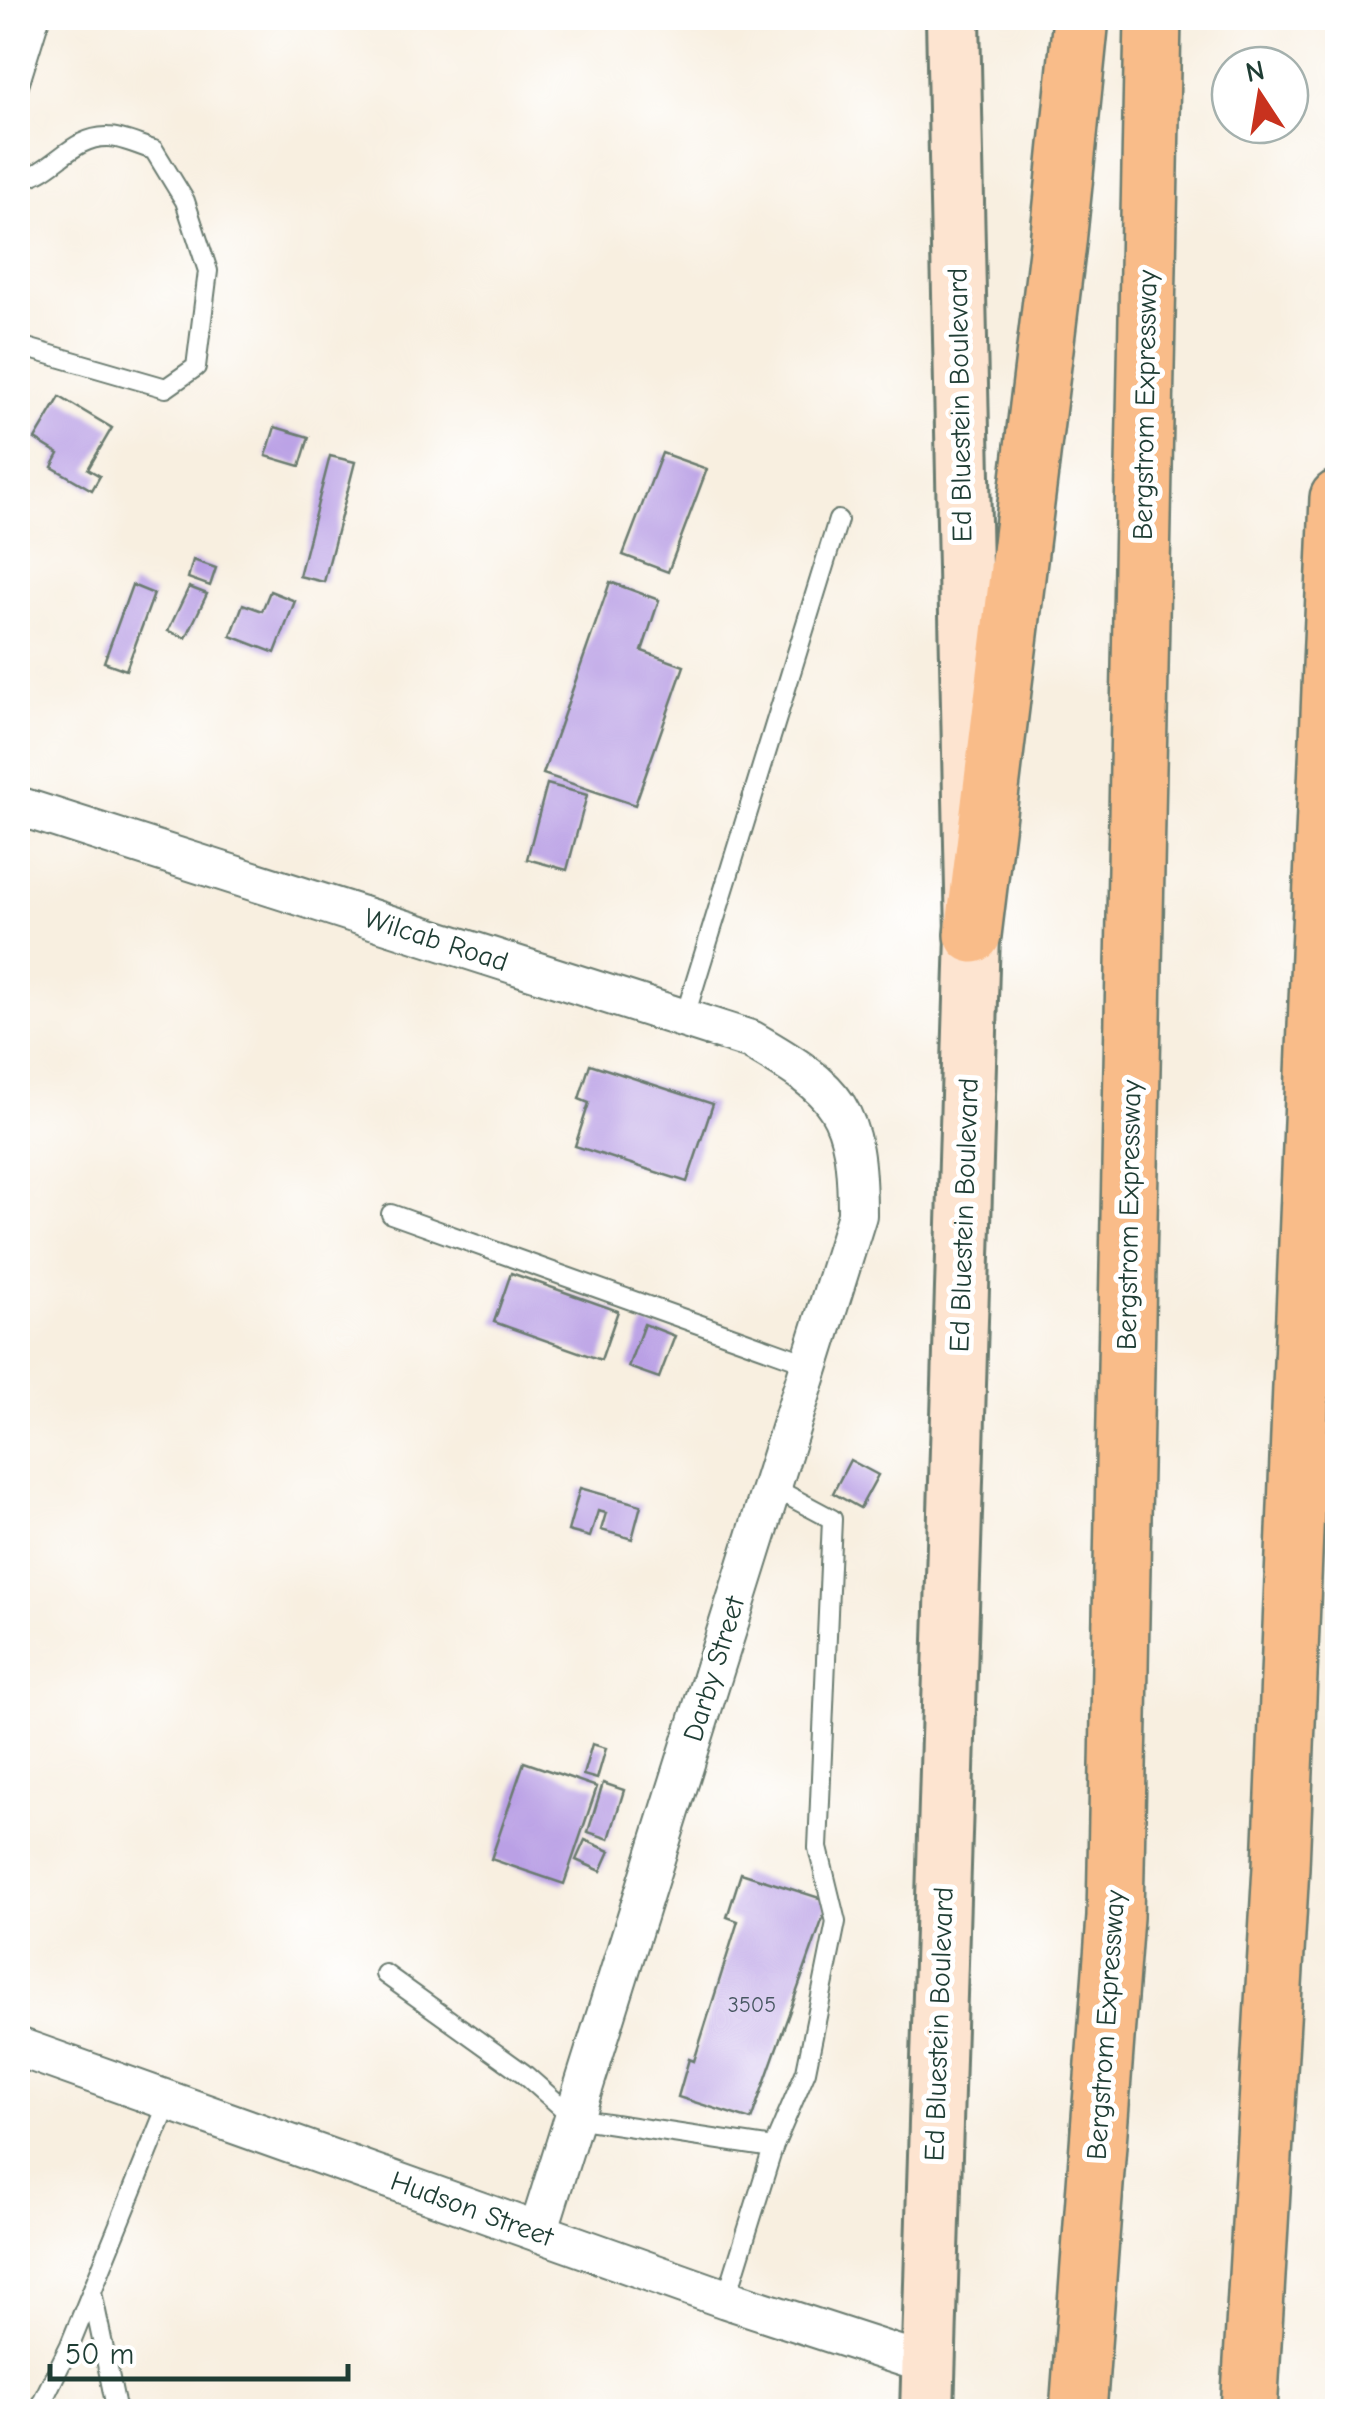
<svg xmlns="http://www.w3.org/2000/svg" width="1355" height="2429" viewBox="0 0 1355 2429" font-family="'Comic Neue',sans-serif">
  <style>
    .building { fill: #baa0e5 }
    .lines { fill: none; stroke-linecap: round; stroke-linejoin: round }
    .lane-casing { stroke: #6b7b70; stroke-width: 22 }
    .street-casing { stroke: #6b7b70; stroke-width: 42 }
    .secondary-casing { stroke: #6b7b70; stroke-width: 58 }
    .highway-casing { stroke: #6b7b70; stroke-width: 60 }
    .lane { stroke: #fff; stroke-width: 18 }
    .street { stroke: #fff; stroke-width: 38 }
    .secondary { stroke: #fde4d0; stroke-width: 52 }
    .highway { stroke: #f9bc89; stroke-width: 55 }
    .labels { text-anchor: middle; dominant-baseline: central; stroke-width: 10; stroke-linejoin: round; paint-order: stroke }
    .number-label { font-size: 22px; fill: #465660 }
    .street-label { font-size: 28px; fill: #1f3d34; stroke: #fff }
  </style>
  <rect width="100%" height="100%" fill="#fff"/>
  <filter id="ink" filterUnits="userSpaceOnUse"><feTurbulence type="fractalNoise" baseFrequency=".01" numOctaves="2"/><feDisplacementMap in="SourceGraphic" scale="20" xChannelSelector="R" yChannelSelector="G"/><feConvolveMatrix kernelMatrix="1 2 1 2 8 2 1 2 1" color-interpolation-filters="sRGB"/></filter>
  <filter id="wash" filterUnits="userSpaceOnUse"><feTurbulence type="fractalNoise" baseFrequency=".0048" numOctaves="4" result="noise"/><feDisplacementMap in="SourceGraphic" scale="40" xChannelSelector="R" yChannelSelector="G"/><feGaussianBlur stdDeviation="2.25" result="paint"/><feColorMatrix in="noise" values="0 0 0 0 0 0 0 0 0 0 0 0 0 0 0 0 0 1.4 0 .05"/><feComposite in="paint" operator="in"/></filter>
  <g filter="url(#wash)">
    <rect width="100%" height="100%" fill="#f8efe0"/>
    <g id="blocks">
      <g class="building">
        <path d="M60 397 112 428 88 469 100 476 92 490 52 467 59 454 35 439Z"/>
        <path d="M275 427 309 437 300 466 266 456Z"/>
        <path d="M662 453 707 469 668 572 623 555Z"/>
        <path d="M330 456 355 462 324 582 299 576Z"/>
        <path d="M193 560 216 568 210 586 188 578Z"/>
        <path d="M610 582 659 600 642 651 684 666 635 805 543 774Z"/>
        <path d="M132 585 154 594 126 670 104 662Z"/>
        <path d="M189 587 207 594 186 638 168 631Z"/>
        <path d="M270 591 295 601 275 653 231 636 243 604 262 611Z"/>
        <path d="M547 784 587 795 567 870 527 859Z"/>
        <path d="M590 1064 713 1104 687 1182 575 1146 589 1103 579 1099Z"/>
        <path d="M511 1273 618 1311 601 1360 494 1322Z"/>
        <path d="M644 1324 675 1336 659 1378 628 1367Z"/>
        <path d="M850 1460 878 1475 860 1508 833 1493Z"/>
        <path d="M580 1488 641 1505 632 1539 601 1530 606 1513 598 1511 590 1537 568 1531Z"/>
        <path d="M592 1744 606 1748 597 1779 583 1775Z"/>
        <path d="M524 1762 597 1787 564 1884 491 1859Z"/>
        <path d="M603 1783 624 1790 609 1839 588 1832Z"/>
        <path d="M585 1840 610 1851 601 1871 576 1860Z"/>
        <path d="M741 1873 829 1901 751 2120 678 2097 689 2059 694 2061 738 1921 727 1917Z"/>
      </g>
    </g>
  </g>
  <g filter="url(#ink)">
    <use href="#blocks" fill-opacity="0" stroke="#6b7b70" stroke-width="2.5"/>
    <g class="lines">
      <defs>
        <g id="lane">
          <path d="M18 89 40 18"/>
          <path d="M18 179C53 175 70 136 108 137 122 137 140 146 154 150L185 201 208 271 196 367 166 388 27 348 18 360"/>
          <path d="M684 1019 838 520"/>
          <path d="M391 1214 810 1364"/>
          <path d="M385 1974 523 2073 574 2118 773 2148 806 2071 836 1922 818 1848 832 1519 772 1487"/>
          <path d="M92 2292 117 2412"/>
          <path d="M726 2299 773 2148"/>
          <path d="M37 2412 70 2345 169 2101"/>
        </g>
        <g id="street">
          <path d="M18 806 751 1040C840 1091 857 1110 857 1215L538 2232"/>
          <path d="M18 2047 726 2299 929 2365"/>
        </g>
        <path id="secondary" d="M927 2412 973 935 953 18"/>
        <g id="highway">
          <path d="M973 935 1058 243 1081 18"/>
          <path d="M1078 2412 1115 1917 1153 18"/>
          <path d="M1249 2412 1281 1867 1338 498"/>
        </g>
      </defs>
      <use href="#lane" class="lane-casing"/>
      <use href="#street" class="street-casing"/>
      <use href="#secondary" class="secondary-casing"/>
      <use href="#highway" class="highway-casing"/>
      <use href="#lane" class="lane"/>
      <use href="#street" class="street"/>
      <use href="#secondary" class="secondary"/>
      <use href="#highway" class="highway"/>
    </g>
  </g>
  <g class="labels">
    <g class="number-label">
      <text x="752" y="2005">3505</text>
    </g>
    <g class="street-label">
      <text transform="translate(960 405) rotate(-91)">Ed Bluestein Boulevard</text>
      <text transform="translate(1145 405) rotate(-89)">Bergstrom Expressway</text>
      <text transform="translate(436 940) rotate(18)">Wilcab Road</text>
      <text transform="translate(964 1215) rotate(-88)">Ed Bluestein Boulevard</text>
      <text transform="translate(1129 1215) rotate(-89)">Bergstrom Expressway</text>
      <text transform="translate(714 1669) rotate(-73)">Darby Street</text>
      <text transform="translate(939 2024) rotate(-88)">Ed Bluestein Boulevard</text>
      <text transform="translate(1106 2025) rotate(-86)">Bergstrom Expressway</text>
      <text transform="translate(472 2209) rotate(20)">Hudson Street</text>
    </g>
  </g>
  <rect width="1355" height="2429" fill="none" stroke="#fff" stroke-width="60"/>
  <g transform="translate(1260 95) rotate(348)"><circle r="48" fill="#ffffff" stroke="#a5b1ae" stroke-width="2.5"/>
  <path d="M0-8L18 38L0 25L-18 38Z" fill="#c8321e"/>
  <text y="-15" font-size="28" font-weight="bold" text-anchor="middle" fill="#1f3d34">N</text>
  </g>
  <path d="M50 2364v15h298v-15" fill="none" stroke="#1f3d34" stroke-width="5"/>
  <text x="65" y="2364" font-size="30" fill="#1f3d34" stroke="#ffffff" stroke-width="8" paint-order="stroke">50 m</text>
</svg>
